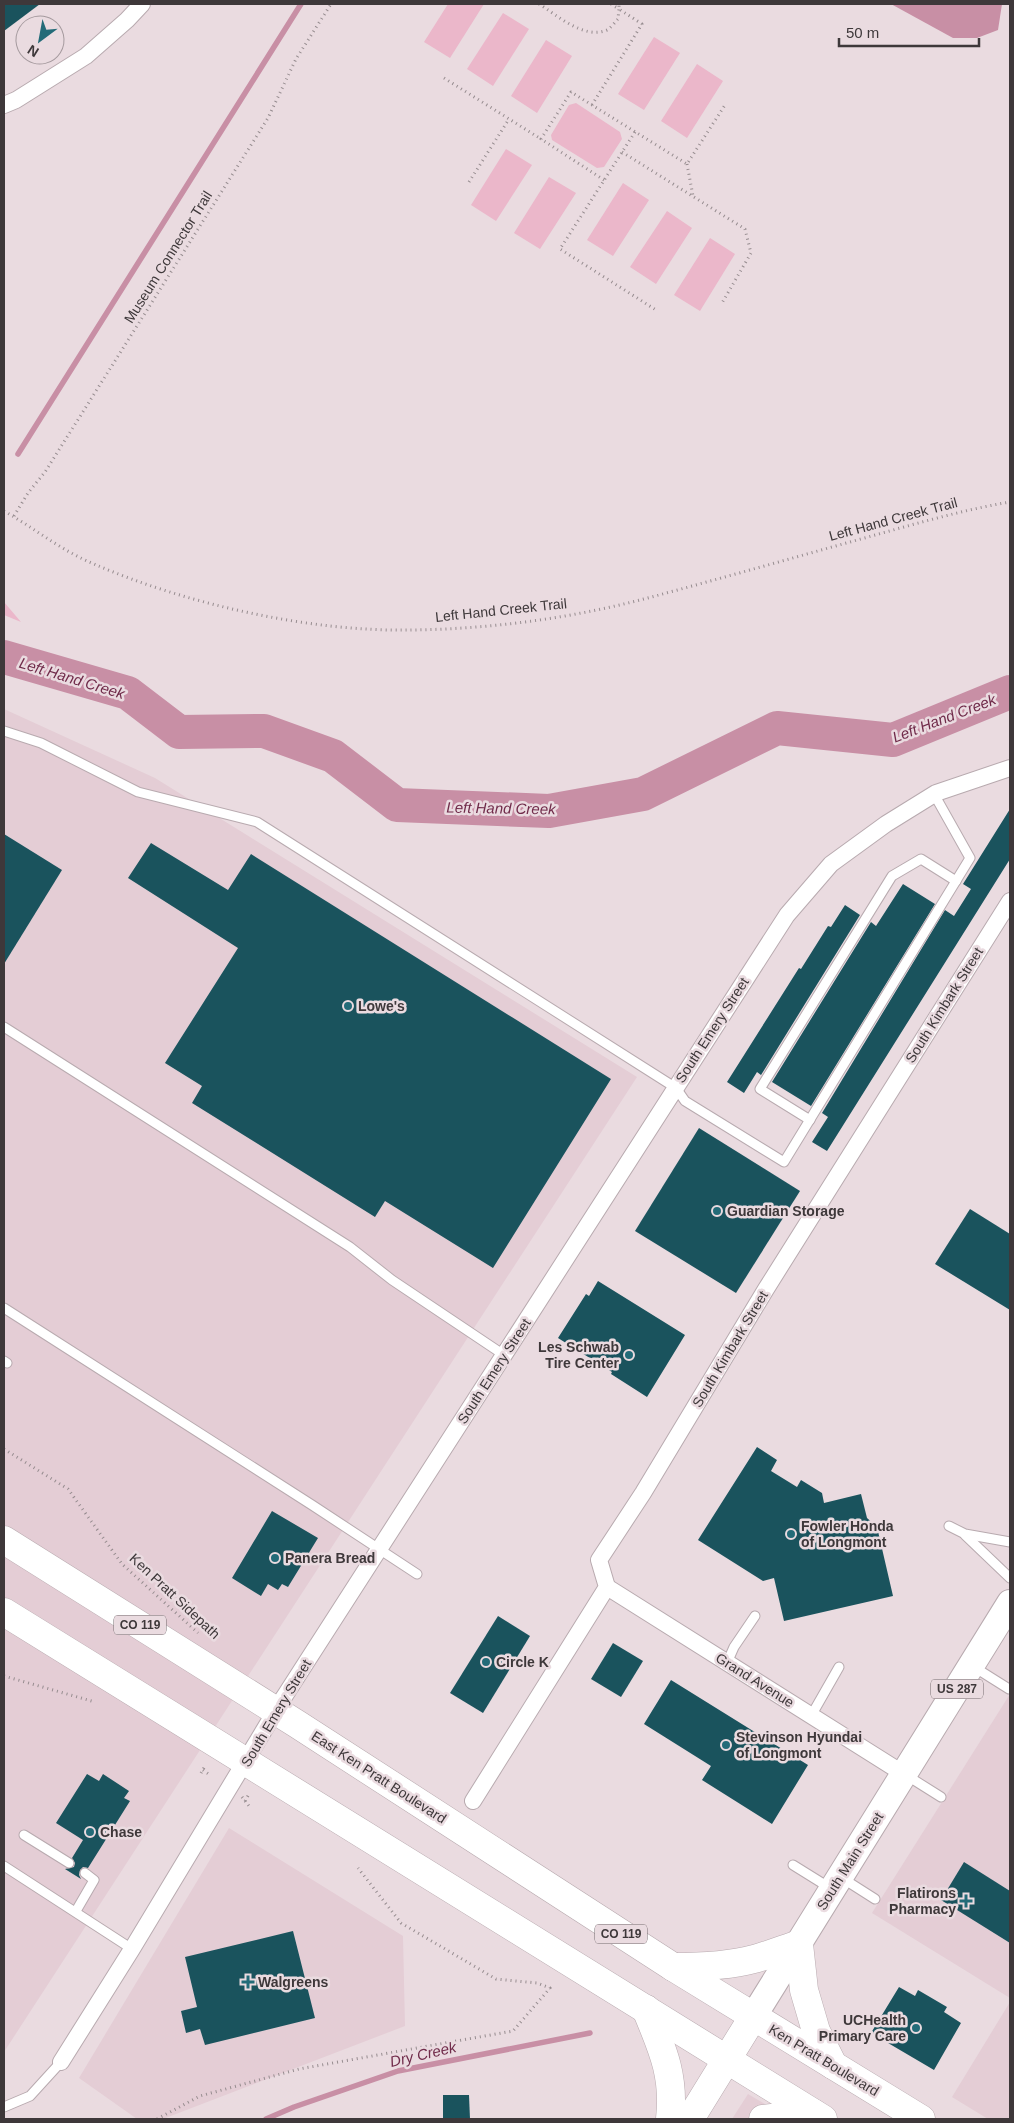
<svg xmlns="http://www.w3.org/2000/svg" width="1014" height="2123" viewBox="0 0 1014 2123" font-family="Helvetica,sans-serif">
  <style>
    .built { fill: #e4cdd5 }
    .green { fill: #ebb7ca }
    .water { fill: #c88fa5 }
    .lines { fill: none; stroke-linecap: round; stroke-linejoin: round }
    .stream { stroke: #c88fa5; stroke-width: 5.5 }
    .river { stroke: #c88fa5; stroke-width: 34 }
    .building { fill: #1a535d }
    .service-casing { stroke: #b8aaaf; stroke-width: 11 }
    .minor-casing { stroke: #b8aaaf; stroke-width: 18 }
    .primary-casing { stroke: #b8aaaf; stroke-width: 28 }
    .trunk-casing { stroke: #b8aaaf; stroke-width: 29 }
    .path { stroke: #968c8f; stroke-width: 3; stroke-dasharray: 1 4; stroke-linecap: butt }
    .service { stroke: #fff; stroke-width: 9 }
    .minor { stroke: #fff; stroke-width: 16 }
    .primary { stroke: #fff; stroke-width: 26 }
    .trunk { stroke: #fff; stroke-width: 28 }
    .poi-dot { fill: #236b78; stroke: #eadbe0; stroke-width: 2 }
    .labels { text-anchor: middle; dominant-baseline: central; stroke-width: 5; stroke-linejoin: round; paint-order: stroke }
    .shield { fill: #eadbe0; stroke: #72696c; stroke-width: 1 }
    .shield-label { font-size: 12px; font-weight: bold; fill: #3e383a }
    .street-label { font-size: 14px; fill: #3e383a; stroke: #eadbe0 }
    .poi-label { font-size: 14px; font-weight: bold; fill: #3e383a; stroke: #eadbe0; text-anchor: start }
    .water-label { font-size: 15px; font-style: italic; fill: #702b4a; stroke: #eadbe0 }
  </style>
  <rect width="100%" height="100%" fill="#eadbe0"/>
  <g class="built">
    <path d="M4 709 155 778 637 1077 4 2052Z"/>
    <path d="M1010 1694V1998L872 1913Z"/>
    <path d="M229 1828 403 1936 405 2026 163 2119H137L79 2078Z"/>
    <path d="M1010 2002V2119H988L952 2097Z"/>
    <path d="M748 2094 790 2119H732Z"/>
  </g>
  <g class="green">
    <path d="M448 4H484L450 58 424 42Z"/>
    <path d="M503 13 529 29 493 86 467 69Z"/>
    <path d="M654 37 680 53 644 110 618 94Z"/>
    <path d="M546 40 572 56 537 113 511 96Z"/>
    <path d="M697 64 723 81 687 138 661 121Z"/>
    <path d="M576 103 620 132 622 139 604 167 597 168 552 140 551 135 569 105Z"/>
    <path d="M506 149 532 165 496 221 471 205Z"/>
    <path d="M549 177 576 193 540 249 514 233Z"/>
    <path d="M623 183 649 200 613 256 587 240Z"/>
    <path d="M667 211 692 228 656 284 630 267Z"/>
    <path d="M710 238 735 254 700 311 674 295Z"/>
    <path d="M4 602 21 622 4 615Z"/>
  </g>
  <path class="water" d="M891 4H1002L998 30 977 38H953Z"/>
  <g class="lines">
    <g class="stream">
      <path d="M18 454 301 4"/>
      <path d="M266 2119 294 2107 398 2071 590 2033"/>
    </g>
    <path class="river" d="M4 657 128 693 179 732 264 731 333 756 397 805 549 811 643 794 777 728 893 740 1010 692"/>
  </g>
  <g class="building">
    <path d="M4 4H40L4 31Z"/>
    <path d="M1010 809V859L827 1151 812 1142 828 1117 822 1113 945 910 954 916 971 889 963 884Z"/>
    <path d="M4 834 62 870 4 964Z"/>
    <path d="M151 843 228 890 251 854 611 1079 493 1268 385 1201 375 1217 192 1103 202 1086 165 1063 238 948 128 878Z"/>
    <path d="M903 884 935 904 811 1106 772 1082 871 922 876 926Z"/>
    <path d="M845 905 860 915 761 1075 757 1072 744 1093 727 1082 799 968 801 969 828 926 831 927Z"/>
    <path d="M699 1128 800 1191 736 1293 635 1231Z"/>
    <path d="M970 1209 1010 1234V1310L935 1264Z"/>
    <path d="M598 1281 685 1335 647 1397 611 1374 612 1372 558 1338 586 1294 589 1296Z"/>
    <path d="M757 1447 777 1460 771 1471 797 1487 801 1480 822 1493 824 1503 861 1494 867 1518 877 1527 893 1596 784 1621 774 1578 763 1581 698 1540Z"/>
    <path d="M272 1511 318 1538 288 1587 282 1584 278 1590 268 1584 261 1596 232 1578Z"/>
    <path d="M498 1616 530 1636 483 1713 450 1693Z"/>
    <path d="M613 1643 643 1661 621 1697 591 1679Z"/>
    <path d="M671 1680 808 1765 772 1824 702 1780 711 1766 644 1724Z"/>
    <path d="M87 1774 99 1781 103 1774 129 1791 124 1798 130 1801 88 1868 83 1867 80 1870 79 1875 81 1879 65 1869 74 1867 75 1863 72 1858 83 1840 56 1823Z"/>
    <path d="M964 1862 1010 1891V1943L941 1900Z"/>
    <path d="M293 1931 315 2018 205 2045 200 2029 186 2033 181 2011 197 2007 185 1957Z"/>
    <path d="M899 1987 915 1996 918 1990 947 2007 944 2012 961 2023 934 2070 871 2033Z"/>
    <path d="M443 2095H469L470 2119H443Z"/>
  </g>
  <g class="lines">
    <defs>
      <g id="service">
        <path d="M4 731 41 743 138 792 257 822 676 1088 685 1101 784 1162 970 858 934 794"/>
        <path d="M4 1027 350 1247 392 1280 504 1355"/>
        <path d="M810 1120 760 1089 892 876 921 859 956 881"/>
        <path d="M4 1308 312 1505 417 1574"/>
        <path d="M4 1361 7 1363"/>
        <path d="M949 1526 965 1534 1010 1542"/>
        <path d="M965 1535 1010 1578"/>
        <path d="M727 1663 734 1647 755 1616"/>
        <path d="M974 1667 1009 1689"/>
        <path d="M811 1716 839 1667"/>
        <path d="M906 1775 941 1797"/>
        <path d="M24 1835 69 1863"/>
        <path d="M793 1865 830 1888"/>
        <path d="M4 1866 132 1949"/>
        <path d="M842 1878 875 1899"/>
        <path d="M76 1911 94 1880 85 1873"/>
        <path d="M4 2107 30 2096 61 2062"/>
      </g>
      <g id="minor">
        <path d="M4 105 16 100 86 56 127 20 142 4"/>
        <path d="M607 1587 904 1774"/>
        <path d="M473 1801 607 1587 599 1560 643 1493 766 1289 1010 901"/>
        <path d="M61 2062 132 1949 284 1697 787 915 831 864 886 824 936 793 1010 768"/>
      </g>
      <path id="primary" d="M753 2017 1010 1603"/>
      <g id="trunk">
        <path d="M4 1540 297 1724 673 1967 921 2119"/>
        <path d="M4 1612 823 2119"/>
        <path d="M673 1967C701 1967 728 1966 754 1959 769 1955 784 1949 799 1944L804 1990 816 2031 833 2065"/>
        <path d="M646 2009C662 2048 675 2075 670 2119"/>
        <path d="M690 2119 753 2017"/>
        <path d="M763 2119 813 2113"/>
      </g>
    </defs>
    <use href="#service" class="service-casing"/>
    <use href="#minor" class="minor-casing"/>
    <use href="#primary" class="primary-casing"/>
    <use href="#trunk" class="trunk-casing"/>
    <g class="path">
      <path d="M539 4C557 15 584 40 607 30 611 28 615 22 618 19L619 9 611 4"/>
      <path d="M444 78 541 139"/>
      <path d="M592 105 642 24 619 9V4"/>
      <path d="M635 132 560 249 656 310"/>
      <path d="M622 152 745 229 751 253 722 303"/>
      <path d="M687 164 693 196"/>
      <path d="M604 180 541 139 571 92 687 164 725 105"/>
      <path d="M469 182 509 119"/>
      <path d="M4 511C34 528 62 551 94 564 186 604 310 632 411 630 488 629 566 619 640 600 716 580 792 558 868 537 915 524 962 510 1010 502"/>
      <path d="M14 516 28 493 45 472 268 118 296 59 331 4"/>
      <path d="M4 1449 68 1489 122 1564 198 1633"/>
      <path d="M4 1676 95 1702"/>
      <path d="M203 1770 210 1775"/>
      <path d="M201 1773 205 1766"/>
      <path d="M242 1797 249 1806"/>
      <path d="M245 1801 249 1794"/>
      <path d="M157 2119 200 2096 299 2069 513 2031 550 1988 537 1983 496 1979 401 1923 358 1868"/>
    </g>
    <use href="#service" class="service"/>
    <use href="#minor" class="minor"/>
    <use href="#primary" class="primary"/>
    <use href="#trunk" class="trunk"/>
  </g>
  <g class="poi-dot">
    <circle cx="348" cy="1006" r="5"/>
    <circle cx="717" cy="1211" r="5"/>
    <circle cx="629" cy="1355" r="5"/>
    <circle cx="791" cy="1534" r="5"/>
    <circle cx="275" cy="1558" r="5"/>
    <circle cx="486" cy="1662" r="5"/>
    <circle cx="726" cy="1745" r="5"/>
    <circle cx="90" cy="1832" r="5"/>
    <path d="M963.5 1893.5h5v5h5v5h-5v5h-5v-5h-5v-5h5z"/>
    <path d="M245.5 1974.5h5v5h5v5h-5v5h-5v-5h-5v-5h5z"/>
    <circle cx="916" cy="2028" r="5"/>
  </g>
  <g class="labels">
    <g class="shield">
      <rect x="114" y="1615.5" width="52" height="19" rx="4"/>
      <rect x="931" y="1679.5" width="52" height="19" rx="4"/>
      <rect x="595" y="1924.5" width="52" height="19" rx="4"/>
    </g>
    <g class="shield-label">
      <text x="140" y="1625">CO 119</text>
      <text x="957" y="1689">US 287</text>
      <text x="621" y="1934">CO 119</text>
    </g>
    <g class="street-label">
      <text transform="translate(168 257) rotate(-58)">Museum Connector Trail</text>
      <text transform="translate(893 519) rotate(-15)">Left Hand Creek Trail</text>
      <text transform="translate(501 610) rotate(-6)">Left Hand Creek Trail</text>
      <text transform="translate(944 1005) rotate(-58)">South Kimbark Street</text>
      <text transform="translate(712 1030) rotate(-57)">South Emery Street</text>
      <text transform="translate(730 1349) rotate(-59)">South Kimbark Street</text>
      <text transform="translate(494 1371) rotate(-57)">South Emery Street</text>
      <text transform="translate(175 1596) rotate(43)">Ken Pratt Sidepath</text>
      <text transform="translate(755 1680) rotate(32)">Grand Avenue</text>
      <text transform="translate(276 1713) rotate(-59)">South Emery Street</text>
      <text transform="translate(379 1777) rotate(33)">East Ken Pratt Boulevard</text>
      <text transform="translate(850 1861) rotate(-58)">South Main Street</text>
      <text transform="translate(824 2060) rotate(31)">Ken Pratt Boulevard</text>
    </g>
    <g class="poi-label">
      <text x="358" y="1006">Lowe's</text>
      <text x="727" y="1211">Guardian Storage</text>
      <text x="619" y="1347" text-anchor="end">Les Schwab<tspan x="619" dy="16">Tire Center</tspan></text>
      <text x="801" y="1526">Fowler Honda<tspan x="801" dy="16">of Longmont</tspan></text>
      <text x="285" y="1558">Panera Bread</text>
      <text x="496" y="1662">Circle K</text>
      <text x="736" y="1737">Stevinson Hyundai<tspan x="736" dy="16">of Longmont</tspan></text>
      <text x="100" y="1832">Chase</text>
      <text x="956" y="1893" text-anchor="end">Flatirons<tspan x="956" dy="16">Pharmacy</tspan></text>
      <text x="258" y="1982">Walgreens</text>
      <text x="906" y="2020" text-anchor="end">UCHealth<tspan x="906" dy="16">Primary Care</tspan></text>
    </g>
    <g class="water-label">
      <text transform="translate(72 678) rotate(17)">Left Hand Creek</text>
      <text transform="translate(944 718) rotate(-21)">Left Hand Creek</text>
      <text transform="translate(501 808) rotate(1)">Left Hand Creek</text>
      <text transform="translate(423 2054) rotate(-13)">Dry Creek</text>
    </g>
  </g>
  <rect width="1014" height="2123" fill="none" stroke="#3e383a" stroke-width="10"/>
  <g transform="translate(40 40) rotate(212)"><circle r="24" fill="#eadbe0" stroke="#a59a9e"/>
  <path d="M0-4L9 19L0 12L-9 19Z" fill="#236b78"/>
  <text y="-8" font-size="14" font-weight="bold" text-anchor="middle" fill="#3e383a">N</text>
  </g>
  <path d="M839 38v8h140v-8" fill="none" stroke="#3e383a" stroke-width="2.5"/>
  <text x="846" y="38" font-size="15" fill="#3e383a" stroke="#eadbe0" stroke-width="4" paint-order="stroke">50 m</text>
</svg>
